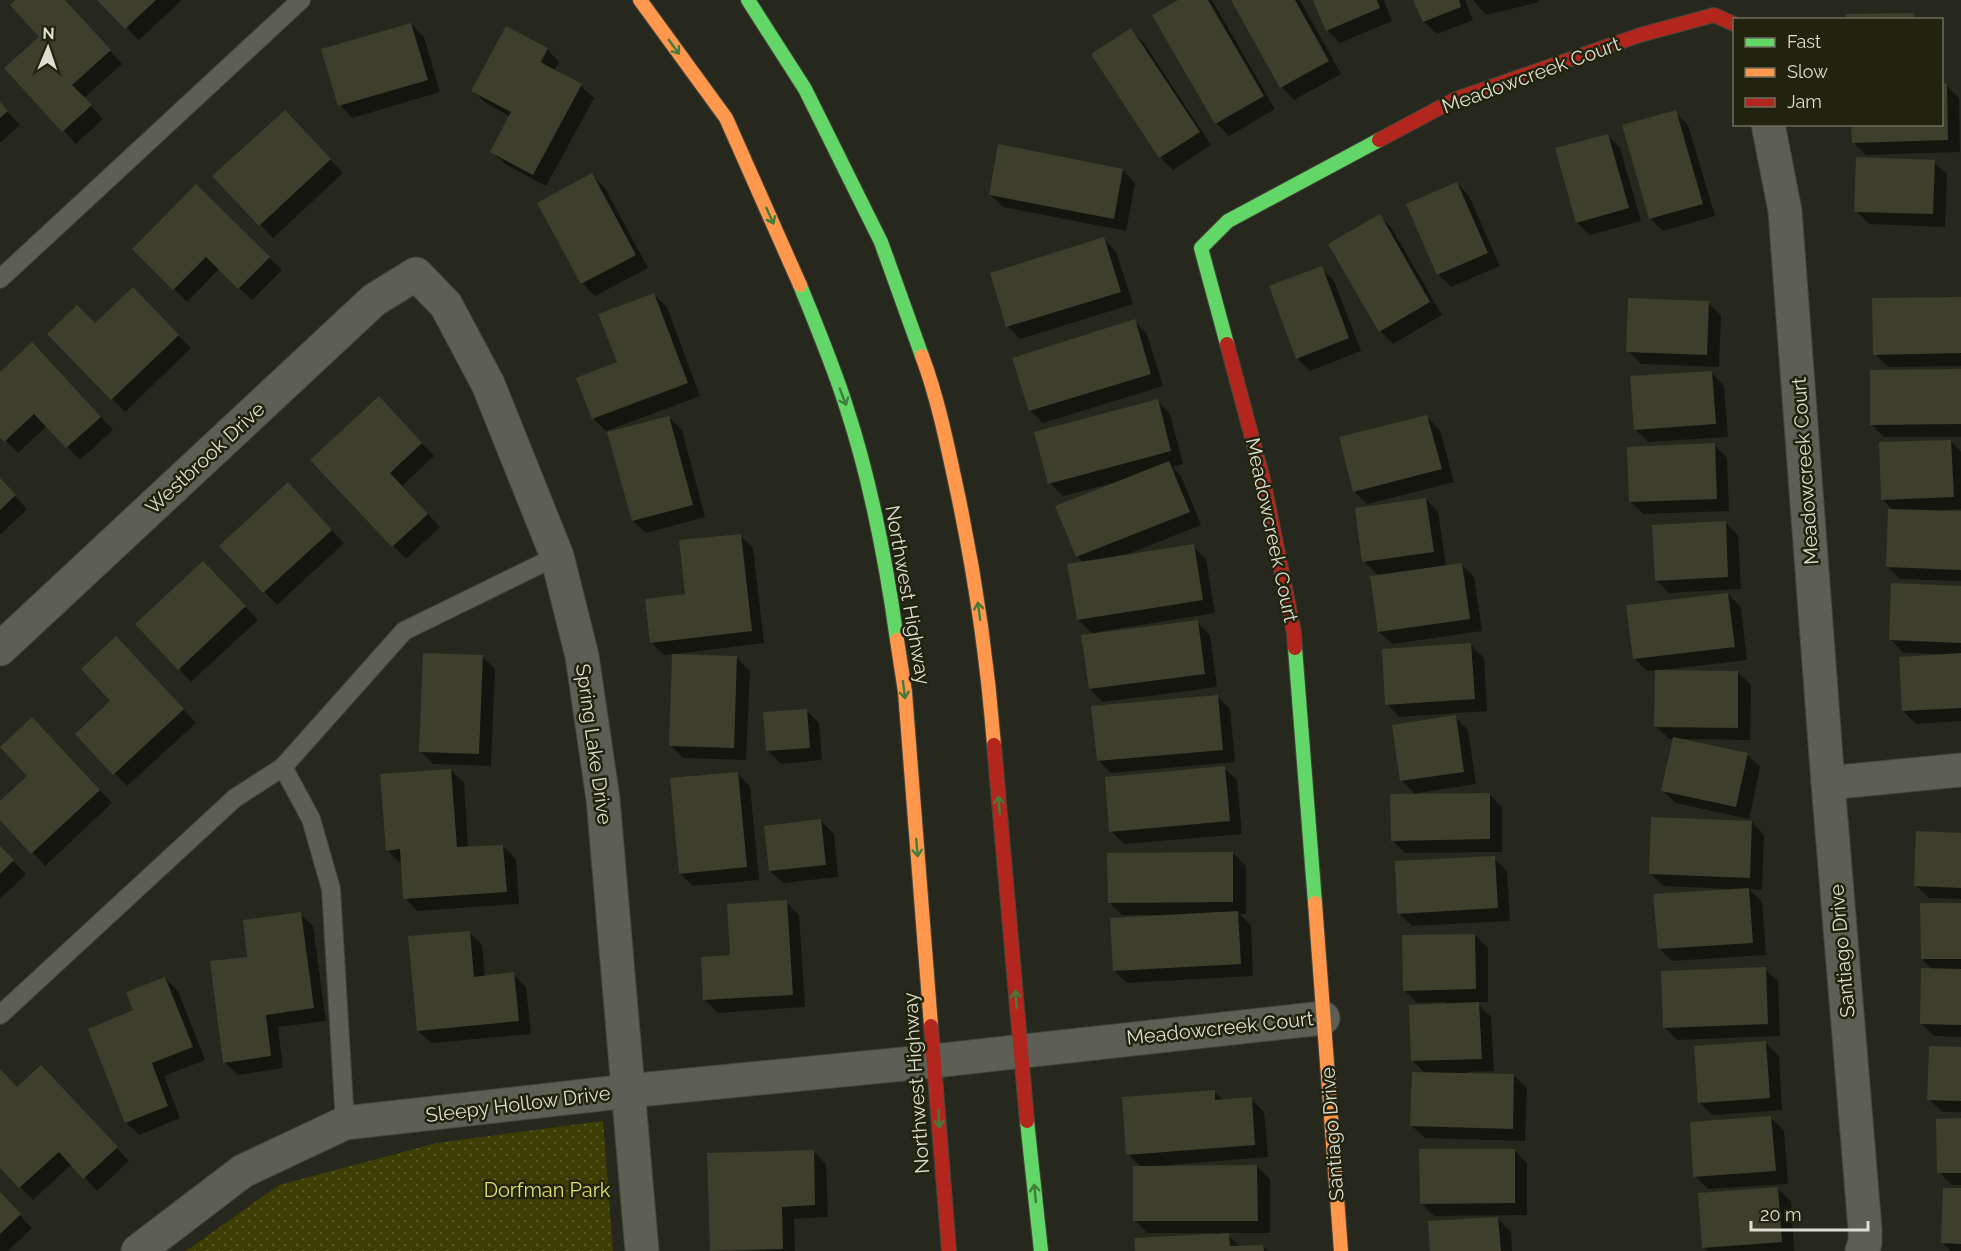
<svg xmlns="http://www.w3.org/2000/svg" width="1961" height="1251" viewBox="0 0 1961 1251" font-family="Raleway,sans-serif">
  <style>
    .park { fill: url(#park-dots) }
    .shadow { fill: #0007; fill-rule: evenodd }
    .building { fill: #3d3e2c }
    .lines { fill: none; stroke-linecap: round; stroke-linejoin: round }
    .lane-casing { stroke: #44453b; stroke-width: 20 }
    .street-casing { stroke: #44453b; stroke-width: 35 }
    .fast-casing { stroke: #44453b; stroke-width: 16 }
    .slow-casing { stroke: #44453b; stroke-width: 16 }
    .jam-casing { stroke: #44453b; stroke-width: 16 }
    .lane { stroke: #5d5e54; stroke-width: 18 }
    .street { stroke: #5d5e54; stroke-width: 33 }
    .fast { stroke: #63d668; stroke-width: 14 }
    .slow { stroke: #ff974d; stroke-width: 14 }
    .jam { stroke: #b3261e; stroke-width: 14 }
    .oneway { stroke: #427c3b }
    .labels { text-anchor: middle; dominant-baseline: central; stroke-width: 5; stroke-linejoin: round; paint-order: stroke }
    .street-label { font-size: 20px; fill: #ddded1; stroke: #22230e }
    .park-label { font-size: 20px; fill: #dce16a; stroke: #22230e }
  </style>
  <defs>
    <pattern id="park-dots" width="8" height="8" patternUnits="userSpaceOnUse" patternTransform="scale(1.5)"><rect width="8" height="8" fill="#3d3e04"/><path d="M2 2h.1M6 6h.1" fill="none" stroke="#595928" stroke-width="1.8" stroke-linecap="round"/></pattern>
  </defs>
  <rect width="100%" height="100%" fill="#27281d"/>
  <path class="park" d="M603 1121 613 1251H186L279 1185 437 1143Z"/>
  <g class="shadow">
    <path d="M18 0H64L122 64 84 98 103 119 76 144 6 68 41 37Z"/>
    <path d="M99 0H182L139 40Z"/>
    <path d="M1181 0H1211L1213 2 1275 109 1229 136 1216 123Z"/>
    <path d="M1233 0H1300L1341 74 1294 100 1282 87Z"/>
    <path d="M1315 0H1384L1392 21 1340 43 1327 30Z"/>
    <path d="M1415 0H1465L1473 20 1437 34 1424 22Z"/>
    <path d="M1473 0H1539V2L1486 15Z"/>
    <path d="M411 24 424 37 440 92 352 118 340 105Z"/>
    <path d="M1131 30 1144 43 1211 145 1173 170 1160 157 1093 55Z"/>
    <path d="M547 49 559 62 554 71 581 86 594 98 546 186 505 164 492 151 511 117 486 103 473 91ZM544 52H547L538 69 535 68Z"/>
    <path d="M1942 85H1946L1959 98 1960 152 1866 155 1853 142 1942 124Z"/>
    <path d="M0 104 20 125 0 143Z"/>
    <path d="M1675 112 1688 125 1715 216 1663 231 1650 218Z"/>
    <path d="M297 124 343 173 273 238 214 176Z"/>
    <path d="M1607 135 1620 148 1641 221 1590 235 1577 223Z"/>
    <path d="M1934 162 1947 174 1945 227 1869 224 1856 211Z"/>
    <path d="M1123 170 1135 183 1126 231 1003 207 990 195Z"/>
    <path d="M592 175 605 188 648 268 595 296 583 284 539 203Z"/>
    <path d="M1457 183 1469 196 1500 266 1451 287 1439 275 1408 205Z"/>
    <path d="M196 186 282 270 252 300 219 269 187 302 134 249Z"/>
    <path d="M1380 216 1392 229 1442 315 1393 344 1380 331Z"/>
    <path d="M1104 239 1116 252 1133 304 1020 339 1008 326Z"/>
    <path d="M1321 268 1334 281 1361 351 1310 371 1297 358Z"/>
    <path d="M132 289 191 348 125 412 49 334 95 325Z"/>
    <path d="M654 295 667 307 700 396 606 431 593 418Z"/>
    <path d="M1961 298V366L1888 367 1875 354Z"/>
    <path d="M1708 303 1721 315 1719 367 1641 364 1628 351Z"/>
    <path d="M1134 321 1147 334 1163 386 1043 423 1030 411Z"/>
    <path d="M45 357 113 430 80 460 47 426 18 453 0 435V374Z"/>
    <path d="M1961 371V437H1884L1871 424Z"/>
    <path d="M1712 373 1724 386 1728 437 1648 442 1635 429Z"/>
    <path d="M1158 401 1170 414 1183 464 1173 467 1181 476 1201 525 1123 556 1193 546 1206 559 1215 613 1097 632V634L1197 622 1210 635 1217 687 1103 702 1090 689 1094 635 1078 620 1084 563 1077 556 1113 485V483L1063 496 1050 483Z"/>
    <path d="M391 411 434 456 402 486 440 527 406 559 312 460Z"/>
    <path d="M669 417 682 430 705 517 646 533 633 521Z"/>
    <path d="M1427 417 1440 430 1454 482 1367 504 1354 491Z"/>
    <path d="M1951 441 1961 452V509L1946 510V512L1961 513V581L1900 579 1887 566 1894 511 1882 499Z"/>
    <path d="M1715 445 1727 458 1729 511 1643 514 1630 501Z"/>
    <path d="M0 479 27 509 0 535Z"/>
    <path d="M300 497 344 543 277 605 221 546Z"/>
    <path d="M1426 499 1438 512 1446 566 1461 564 1474 577 1482 631 1392 644 1379 632V576L1364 561Z"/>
    <path d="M1725 522 1738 535 1741 589 1669 593 1656 580Z"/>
    <path d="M740 535 753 548 764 643 675 654V656L737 658 750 671 746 760 683 758 670 745 673 654 664 655 651 642 686 596Z"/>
    <path d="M216 576 258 620 191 682 179 669Z"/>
    <path d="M1961 587V721L1916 724 1903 711 1938 654 1904 653 1891 640Z"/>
    <path d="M1728 594 1741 607 1747 660 1661 670V672H1738L1751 685 1750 740 1683 739V741L1747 754 1760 767 1749 819 1676 803 1663 791 1674 739H1669L1656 726V670L1647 671 1635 659Z"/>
    <path d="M1471 645 1484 658 1487 711 1399 717 1387 704Z"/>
    <path d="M129 651 196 723 127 786 77 734 112 701Z"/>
    <path d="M482 656 495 669 491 766 433 764 421 752Z"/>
    <path d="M1217 696 1230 709 1235 762 1111 773 1098 760Z"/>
    <path d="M806 710 819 723 822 760 781 764 768 751Z"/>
    <path d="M1455 717 1468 730 1476 784 1417 793V795L1489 794 1502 807V852L1405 853 1392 840 1416 795 1402 781Z"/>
    <path d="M45 732 112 803 45 866 0 818V803L29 776Z"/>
    <path d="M1224 768 1237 780 1242 834 1124 844 1111 831Z"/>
    <path d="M451 770 464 783 468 848 503 846 516 859 519 904 417 911 405 898 402 863H400L387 850Z"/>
    <path d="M737 773 750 786 759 880 693 886 680 873Z"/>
    <path d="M821 821 834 834 838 877 783 883 770 871Z"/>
    <path d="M1752 822 1764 835 1762 890 1749 889 1762 902 1766 955 1672 961 1659 948 1729 891V889L1664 886 1651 874Z"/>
    <path d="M1961 834V899L1929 898 1916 885Z"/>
    <path d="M0 848 26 874 0 899Z"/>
    <path d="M1233 853 1246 866V914H1239L1251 925 1253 976 1127 983 1114 970 1155 917V915H1122L1109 902Z"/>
    <path d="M1494 858 1507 871 1510 921 1412 926 1399 913Z"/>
    <path d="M786 902 799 915 805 1007 718 1013 705 1000 732 956Z"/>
    <path d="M1961 904V1037L1934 1036 1921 1023 1933 970 1922 959Z"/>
    <path d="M300 914 313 926 326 1021 278 1027 283 1068 238 1075 225 1062 249 958Z"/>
    <path d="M469 932 482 945 485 977 513 974 526 987 531 1034 431 1043 418 1031Z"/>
    <path d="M1475 935 1488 948V1002H1476L1491 1017 1494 1071 1467 1072V1075L1514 1076 1527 1088 1525 1141 1425 1138 1412 1126 1426 1074 1413 1061 1446 1002 1417 1003 1404 990Z"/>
    <path d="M1765 969 1778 981 1780 1036 1677 1040 1664 1027Z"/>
    <path d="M165 978 178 991 205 1060 164 1076 180 1118 139 1135 126 1122 135 1011Z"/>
    <path d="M1766 1043 1779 1056 1782 1110 1712 1115 1699 1102Z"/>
    <path d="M1961 1048V1112H1942L1929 1099Z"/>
    <path d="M0 1071 17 1089 53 1080 129 1161 97 1191 72 1164 33 1200 0 1166Z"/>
    <path d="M1214 1091 1224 1101 1251 1099 1264 1112 1268 1157 1169 1165V1167L1257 1166 1270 1179V1233H1226L1241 1247 1263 1246 1268 1251H1136L1214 1236V1233H1147L1135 1220 1141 1167 1128 1154Z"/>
    <path d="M1771 1118 1784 1131 1788 1184 1708 1189 1695 1176Z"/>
    <path d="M1961 1120V1185H1952L1939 1172Z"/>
    <path d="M1514 1150 1527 1163V1215L1434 1216 1421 1203Z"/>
    <path d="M814 1152 826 1164 828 1217 794 1219 795 1251 712 1250Z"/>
    <path d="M1778 1189 1791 1201 1794 1251H1708L1704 1247Z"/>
    <path d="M1961 1190V1251H1951L1943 1243Z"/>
    <path d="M0 1194 32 1228 8 1251H0Z"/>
    <path d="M1498 1219 1511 1232 1512 1251H1431Z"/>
  </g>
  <g class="building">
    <path d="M15 0H65L111 50 72 85 92 105 62 132 4 68 39 37 10 5Z"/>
    <path d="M97 0H156L125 29Z"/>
    <path d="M1178 0H1208L1264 96 1215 124 1152 15Z"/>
    <path d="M1231 0H1295L1329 61 1280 88Z"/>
    <path d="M1313 0H1377L1380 8 1326 31Z"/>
    <path d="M1413 0H1459L1461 7 1423 22Z"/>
    <path d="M1914 13 1915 20H1846L1845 14Z"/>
    <path d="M411 23 428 80 338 106 321 49Z"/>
    <path d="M506 26 548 48 540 62 582 84 533 175 490 152 511 112 471 91Z"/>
    <path d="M1131 28 1200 132 1159 158 1091 54Z"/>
    <path d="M1947 83 1948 140 1852 143 1851 124H1942V84Z"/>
    <path d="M0 102 8 111 0 118Z"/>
    <path d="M285 110 331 159 259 226 212 176Z"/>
    <path d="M1676 110 1703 204 1649 219 1622 125Z"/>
    <path d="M1608 134 1629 208 1576 223 1555 148Z"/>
    <path d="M998 144 1123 169 1114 219 989 195Z"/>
    <path d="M1856 157 1935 160 1933 214 1854 212Z"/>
    <path d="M592 173 636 255 581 284 537 203Z"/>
    <path d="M1457 182 1488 253 1437 275 1406 204Z"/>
    <path d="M196 184 270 257 238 289 206 257 173 290 132 249Z"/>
    <path d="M1380 214 1430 302 1379 332 1328 244Z"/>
    <path d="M1104 237 1121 292 1006 327 990 273Z"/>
    <path d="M1322 266 1349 338 1296 359 1269 286Z"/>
    <path d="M133 287 179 335 111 400 47 334 77 305 95 323Z"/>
    <path d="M654 293 688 383 592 419 576 378 617 362 598 314Z"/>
    <path d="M1961 297V353L1873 355 1872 298Z"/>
    <path d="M1628 298 1709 301 1707 355 1626 352Z"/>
    <path d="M1135 319 1151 374 1029 411 1012 358Z"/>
    <path d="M32 342 101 417 66 448 34 414 4 442 0 437V372Z"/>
    <path d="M1961 369V424L1870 425V370Z"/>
    <path d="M1712 371 1716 424 1634 430 1630 376Z"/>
    <path d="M379 396 422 443 390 473 428 514 392 547 310 460Z"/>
    <path d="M1158 399 1171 451 1048 484 1034 432Z"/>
    <path d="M1427 415 1442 469 1353 492 1339 437Z"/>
    <path d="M669 416 693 505 632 521 607 432Z"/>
    <path d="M1951 440 1954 497 1881 500 1879 442Z"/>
    <path d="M1715 443 1717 499 1629 502 1627 447Z"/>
    <path d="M1169 461 1190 512 1076 557 1055 506Z"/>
    <path d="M0 478 16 495 0 510Z"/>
    <path d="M288 482 332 530 263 593 219 546Z"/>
    <path d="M1426 498 1434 552 1362 562 1355 508Z"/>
    <path d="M1888 509 1961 511V570L1886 567Z"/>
    <path d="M1726 521 1728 577 1655 581 1652 525Z"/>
    <path d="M741 534 752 631 650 643 645 599 685 594 679 540Z"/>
    <path d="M1194 544 1203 600 1077 620 1067 564Z"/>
    <path d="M203 561 246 606 178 670 135 624Z"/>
    <path d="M1462 563 1470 619 1378 632 1370 576Z"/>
    <path d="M1891 583 1961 586V643L1889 640Z"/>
    <path d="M1728 593 1735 647 1633 659 1626 605Z"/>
    <path d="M1198 620 1205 674 1089 689 1081 635Z"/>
    <path d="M116 636 184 709 113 775 75 734 110 701 81 669Z"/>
    <path d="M1471 643 1475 699 1385 705 1382 649Z"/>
    <path d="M423 653 483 655 479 754 419 752Z"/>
    <path d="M1961 653V708L1902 711 1899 657Z"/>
    <path d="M672 654 737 656 734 748 669 746Z"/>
    <path d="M1655 670 1738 671V728L1654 727Z"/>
    <path d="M1218 695 1223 750 1097 761 1091 706Z"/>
    <path d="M807 709 810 748 766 751 763 712Z"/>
    <path d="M1456 715 1464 772 1400 781 1392 725Z"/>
    <path d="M32 717 100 790 31 854 0 820V801L27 776 0 747Z"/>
    <path d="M1673 737 1748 753 1736 807 1661 791Z"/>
    <path d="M1225 766 1230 821 1109 832 1105 777Z"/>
    <path d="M451 769 457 847 503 845 507 892 403 899 400 849 386 851 380 774Z"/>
    <path d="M738 772 747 867 679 874 670 778Z"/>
    <path d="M1490 793V839L1391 841 1390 794Z"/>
    <path d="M1651 817 1752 821 1750 878 1649 874Z"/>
    <path d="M821 819 826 865 769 871 764 826Z"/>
    <path d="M1916 831 1961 833V888L1914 886Z"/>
    <path d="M0 846 14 860 0 874Z"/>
    <path d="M1233 852V902L1108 903 1107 853Z"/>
    <path d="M1495 856 1498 908 1397 914 1395 861Z"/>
    <path d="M1749 888 1753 943 1658 949 1653 894Z"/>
    <path d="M787 900 793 995 703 1000 701 957 730 955 727 904Z"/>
    <path d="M1920 903H1961V959H1921Z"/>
    <path d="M1238 911 1241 964 1113 971 1110 918Z"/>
    <path d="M301 912 314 1008 266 1015 271 1056 223 1063 210 961 247 957 243 920Z"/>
    <path d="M470 931 474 977 514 972 519 1021 417 1031 408 936Z"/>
    <path d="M1475 934 1476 989 1403 991 1402 935Z"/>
    <path d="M1766 967 1768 1024 1663 1028 1661 971Z"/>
    <path d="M1921 968 1961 969V1025L1920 1024Z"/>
    <path d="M165 977 193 1047 152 1063 168 1106 125 1123 88 1029 133 1010 126 992Z"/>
    <path d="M1479 1002 1482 1059 1411 1061 1409 1005Z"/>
    <path d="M1766 1041 1770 1098 1698 1103 1694 1046Z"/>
    <path d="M1929 1046 1961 1047V1101L1927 1100Z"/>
    <path d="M41 1065 118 1147 83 1179 59 1152 19 1188 0 1168V1069L17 1087Z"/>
    <path d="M1412 1072 1514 1074 1513 1129 1410 1126Z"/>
    <path d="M1215 1090V1100L1252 1097 1255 1145 1126 1155 1122 1097Z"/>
    <path d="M1771 1116 1776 1171 1693 1177 1690 1122Z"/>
    <path d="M1961 1118V1173H1937L1936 1119Z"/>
    <path d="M1419 1149H1515V1203L1420 1204Z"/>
    <path d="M814 1150 815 1205 782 1207 783 1249 710 1251 707 1153Z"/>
    <path d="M1257 1165 1258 1221H1133V1166Z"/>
    <path d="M1778 1187 1782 1242 1702 1248 1698 1193Z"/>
    <path d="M1943 1188H1961V1244L1941 1243Z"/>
    <path d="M0 1192 21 1214 0 1234Z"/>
    <path d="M1498 1217 1501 1251H1430L1428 1221Z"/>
    <path d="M1229 1233 1230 1246 1263 1245 1264 1251H1135L1134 1238Z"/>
  </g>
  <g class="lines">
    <defs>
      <g id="lane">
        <path d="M0 279 301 0"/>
        <path d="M283 767 311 819 331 889 345 1123"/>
        <path d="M0 1015 235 798 283 767 404 631 557 556"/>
      </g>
      <g id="street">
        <path d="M1768 124 1785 211 1828 783 1865 1229V1243L1862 1251"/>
        <path d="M0 649 374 300 416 274 446 305 488 384 557 556 582 656 603 799 642 1251"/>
        <path d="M1828 783 1961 770"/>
        <path d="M138 1251 243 1171 345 1123 628 1091 934 1061 1323 1018"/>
      </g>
      <g id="fast">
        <path d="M748 0 805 89 881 242 922 356"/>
        <path d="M800 285C816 325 833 365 846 406 871 482 886 561 897 640"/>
        <path d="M1227 344 1201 248 1228 221 1379 140"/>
        <path d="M1295 648 1315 903"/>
        <path d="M1027 1121 1041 1251"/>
      </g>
      <g id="slow">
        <path d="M640 0 726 118 800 285"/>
        <path d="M922 356C937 396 946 439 955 481 974 568 987 656 994 745"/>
        <path d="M897 640 905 692 931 1026"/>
        <path d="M1315 903 1341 1251"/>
      </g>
      <g id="jam">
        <path d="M1379 140 1456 99 1640 35 1714 15 1734 24"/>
        <path d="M1227 344 1263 479 1294 633 1295 648"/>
        <path d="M994 745 1027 1121"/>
        <path d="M931 1026 949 1251"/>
      </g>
    </defs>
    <use href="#lane" class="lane-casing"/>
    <use href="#street" class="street-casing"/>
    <use href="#fast" class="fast-casing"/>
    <use href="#slow" class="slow-casing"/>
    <use href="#jam" class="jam-casing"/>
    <use href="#lane" class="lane"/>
    <use href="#street" class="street"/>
    <use href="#fast" class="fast"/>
    <use href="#slow" class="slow"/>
    <use href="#jam" class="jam"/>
  </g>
  <defs><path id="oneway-shaft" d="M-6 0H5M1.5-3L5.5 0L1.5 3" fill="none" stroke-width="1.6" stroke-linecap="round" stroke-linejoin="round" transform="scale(1.5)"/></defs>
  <g class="oneway">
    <use href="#oneway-shaft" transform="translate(674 47) rotate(54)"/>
    <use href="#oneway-shaft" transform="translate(770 216) rotate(66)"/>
    <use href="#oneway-shaft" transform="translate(843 397) rotate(69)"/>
    <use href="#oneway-shaft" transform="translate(979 611) rotate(-98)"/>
    <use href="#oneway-shaft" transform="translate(904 690) rotate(83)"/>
    <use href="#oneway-shaft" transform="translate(999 805) rotate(-95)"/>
    <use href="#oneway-shaft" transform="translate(917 848) rotate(85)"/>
    <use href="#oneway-shaft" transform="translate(1016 999) rotate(-95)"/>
    <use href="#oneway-shaft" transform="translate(939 1119) rotate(86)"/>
    <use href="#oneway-shaft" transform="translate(1035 1193) rotate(-96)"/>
  </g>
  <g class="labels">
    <g class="street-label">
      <text transform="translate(1531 75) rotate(-20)">Meadowcreek Court</text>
      <text transform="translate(205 458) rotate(-43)">Westbrook Drive</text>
      <text transform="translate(1805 471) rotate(-94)">Meadowcreek Court</text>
      <text transform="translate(1272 530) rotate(78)">Meadowcreek Court</text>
      <text transform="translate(908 595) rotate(80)">Northwest Highway</text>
      <text transform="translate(594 744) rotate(82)">Spring Lake Drive</text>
      <text transform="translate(1842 951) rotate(-95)">Santiago Drive</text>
      <text transform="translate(1220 1028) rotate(-6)">Meadowcreek Court</text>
      <text transform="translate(916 1083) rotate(-94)">Northwest Highway</text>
      <text transform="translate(518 1104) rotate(-7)">Sleepy Hollow Drive</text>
      <text transform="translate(1332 1134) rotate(-94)">Santiago Drive</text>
    </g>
    <g class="park-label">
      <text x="547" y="1190">Dorfman Park</text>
    </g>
  </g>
  <rect x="1733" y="18" width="210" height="108" fill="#22230e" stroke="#6d6e5c" stroke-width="1.5"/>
  <rect x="1745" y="38" width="30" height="9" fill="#63d668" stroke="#6d6e5c" stroke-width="1.5"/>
  <text x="1787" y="48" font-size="18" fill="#ddded1">Fast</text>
  <rect x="1745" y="68" width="30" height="9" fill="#ff974d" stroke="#6d6e5c" stroke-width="1.5"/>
  <text x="1787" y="78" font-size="18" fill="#ddded1">Slow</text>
  <rect x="1745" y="98" width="30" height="9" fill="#b3261e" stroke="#6d6e5c" stroke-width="1.5"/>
  <text x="1787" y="108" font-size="18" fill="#ddded1">Jam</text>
  <g transform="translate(48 48) rotate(2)" stroke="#22230e" stroke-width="4.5" paint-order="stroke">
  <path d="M0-4.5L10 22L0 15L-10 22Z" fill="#ddded1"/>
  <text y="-9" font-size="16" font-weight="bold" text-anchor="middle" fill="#ddded1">N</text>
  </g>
  <path d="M1751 1221v9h117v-9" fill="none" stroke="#ddded1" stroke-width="3"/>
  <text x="1760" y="1221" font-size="18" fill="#ddded1" stroke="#22230e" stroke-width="4.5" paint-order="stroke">20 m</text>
</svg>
